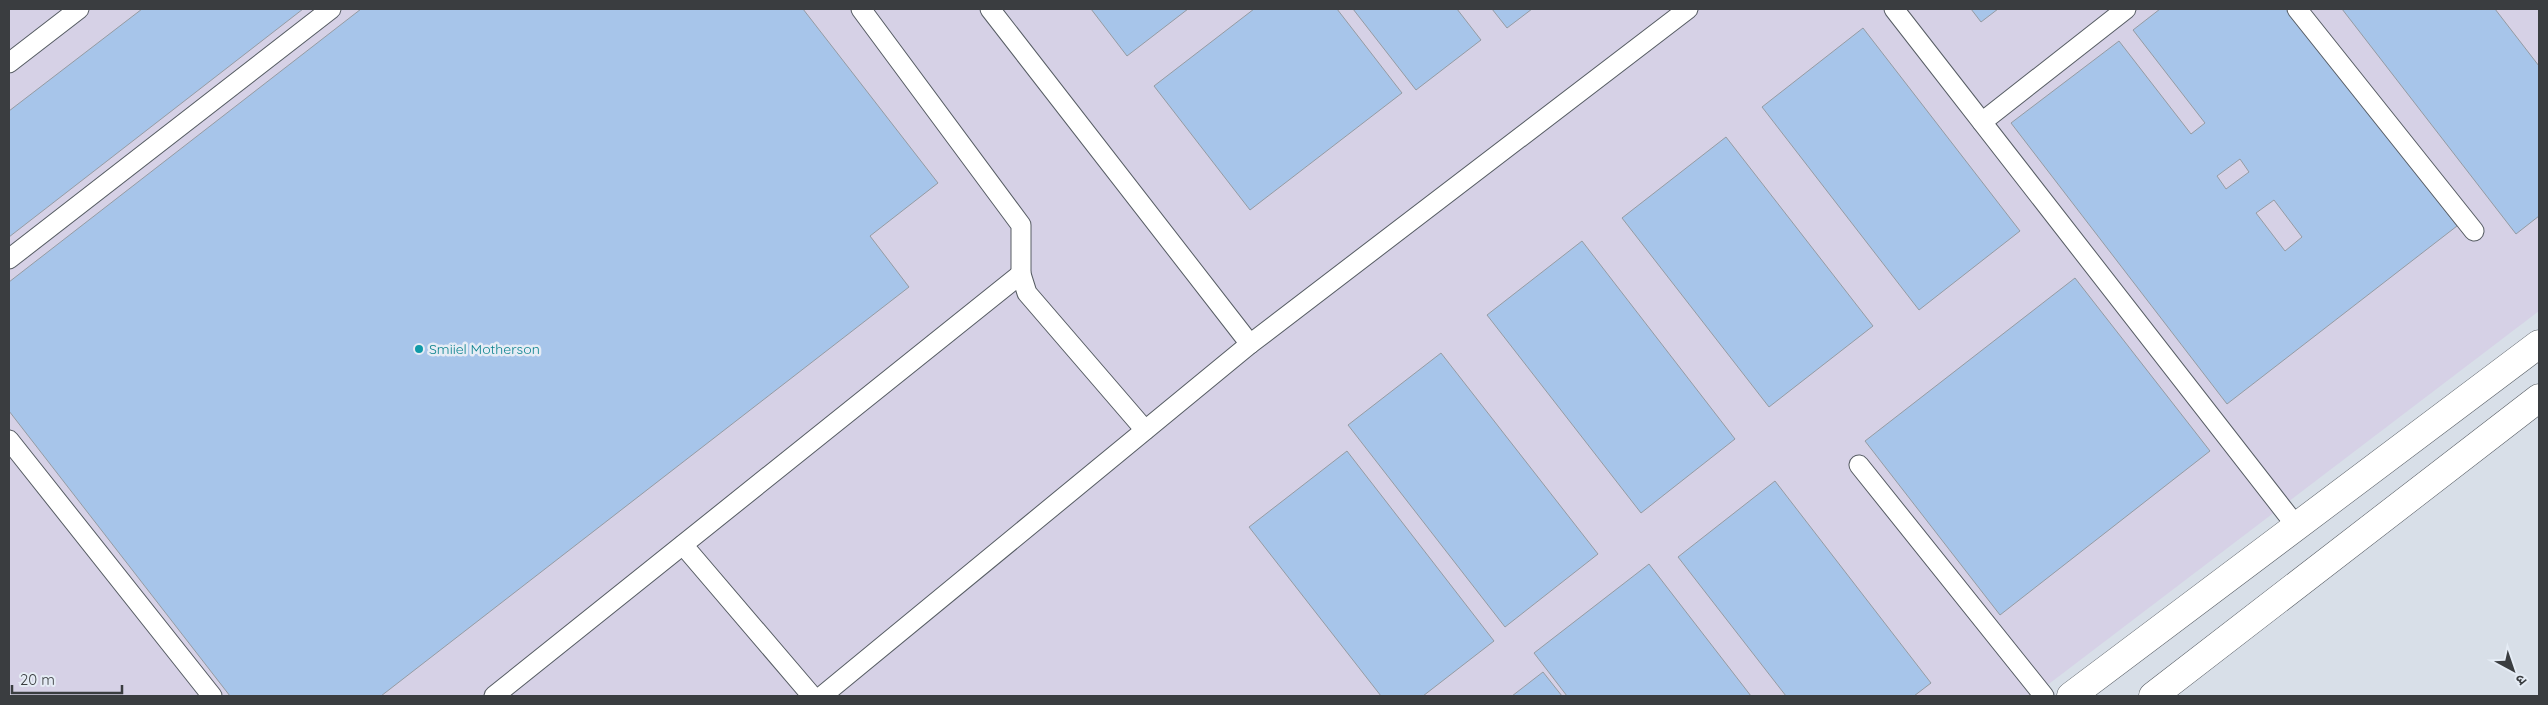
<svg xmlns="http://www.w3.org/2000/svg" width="2548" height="705" viewBox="0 0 2548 705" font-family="Quicksand,'Noto Sans Devanagari',sans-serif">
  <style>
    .industrial { fill: #d6d1e6 }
    .building { fill: #a7c5ea; stroke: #959ba3; fill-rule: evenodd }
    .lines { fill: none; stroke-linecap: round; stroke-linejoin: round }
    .lane-casing { stroke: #565c63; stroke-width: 21 }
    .secondary-casing { stroke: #565c63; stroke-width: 29 }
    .lane { stroke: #fff; stroke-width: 19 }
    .secondary { stroke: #fff; stroke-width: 28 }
    .culture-dot { fill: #0f9aa8; stroke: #e5ecf5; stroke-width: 2 }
    .labels { text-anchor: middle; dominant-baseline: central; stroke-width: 5; stroke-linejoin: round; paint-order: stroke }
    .culture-label { font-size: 14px; fill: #0d838f; stroke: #e5ecf5; text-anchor: start }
  </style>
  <rect width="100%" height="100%" fill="#d8dfe8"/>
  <path class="industrial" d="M9 9H2539V311L2033 696H9Z"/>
  <g class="building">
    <path d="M142 9H303L9 237V111Z"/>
    <path d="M361 9H803L938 183 870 236 909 287 381 696H230L9 411V282Z"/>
    <path d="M1091 9H1188L1127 56Z"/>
    <path d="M1254 9H1337L1402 93 1250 210 1154 86Z"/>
    <path d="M1353 9H1457L1481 40 1416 90Z"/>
    <path d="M1492 9H1532L1507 28Z"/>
    <path d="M1971 9H1998L1981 22Z"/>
    <path d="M2160 9H2290L2457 226 2227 404 2011 123 2119 41 2191 134 2205 123 2133 30ZM2240 159 2249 172 2226 189 2217 176ZM2274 200 2302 237 2285 251 2256 213Z"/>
    <path d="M2342 9H2495L2539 66V216L2516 234Z"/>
    <path d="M1863 28 2020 231 1919 310 1762 107Z"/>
    <path d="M1726 137 1873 326 1769 407 1622 218Z"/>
    <path d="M1582 241 1735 439 1641 513 1487 315Z"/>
    <path d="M2075 278 2210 451 2000 615 1865 441Z"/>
    <path d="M1441 353 1598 554 1505 627 1348 425Z"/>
    <path d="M1347 451 1494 641 1423 696H1381L1249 527Z"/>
    <path d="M1775 481 1931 683 1914 696H1786L1678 557Z"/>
    <path d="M1649 564 1751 696H1567L1534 653Z"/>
    <path d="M1543 672 1562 696H1512Z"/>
  </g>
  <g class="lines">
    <defs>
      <g id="lane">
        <path d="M861 9 1021 225V274L1027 293 1145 430"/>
        <path d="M990 9 1250 344"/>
        <path d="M1894 9 2297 527"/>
        <path d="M2297 9 2474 231"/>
        <path d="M9 63 79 9"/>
        <path d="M1982 122 2126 9"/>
        <path d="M9 259 331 9"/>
        <path d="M9 440 212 696"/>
        <path d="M1859 465 2044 696"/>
        <path d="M683 545 812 696"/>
        <path d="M494 696 1021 274"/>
        <path d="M822 696 1250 344 1688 9"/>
      </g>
      <g id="secondary">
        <path d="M2071 696 2539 344"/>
        <path d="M2153 696 2539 398"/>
      </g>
    </defs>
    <use href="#lane" class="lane-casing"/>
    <use href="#secondary" class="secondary-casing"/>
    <use href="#lane" class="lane"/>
    <use href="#secondary" class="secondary"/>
  </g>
  <circle class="culture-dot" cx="419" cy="349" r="5"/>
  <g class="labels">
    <g class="culture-label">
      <text x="429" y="349">Smiiel Motherson</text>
    </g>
  </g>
  <rect width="2548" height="705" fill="none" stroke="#3a3d40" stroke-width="20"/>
  <g transform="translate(2513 670) rotate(140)" stroke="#e5ecf5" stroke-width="4" paint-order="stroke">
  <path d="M0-4L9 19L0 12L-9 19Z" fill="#3a3d40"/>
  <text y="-8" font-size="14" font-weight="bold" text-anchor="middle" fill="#3a3d40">उ</text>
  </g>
  <path d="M12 685v8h110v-8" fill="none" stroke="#3a3d40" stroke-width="2.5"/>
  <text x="20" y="685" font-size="15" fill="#3a3d40" stroke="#e5ecf5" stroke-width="4" paint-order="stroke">20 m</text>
</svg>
